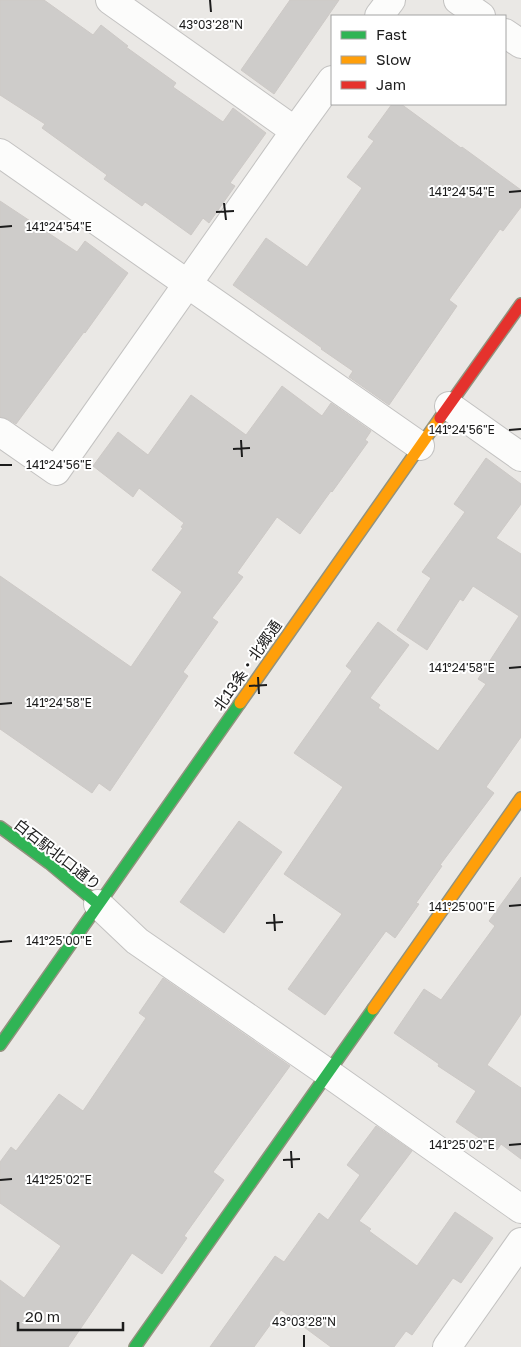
<svg xmlns="http://www.w3.org/2000/svg" width="521" height="1347" viewBox="0 0 521 1347" font-family="'Golos Text','Noto Sans JP',sans-serif">
  <style>
    .building { fill: #ceccca; stroke: #cdc9c6 }
    .lines { fill: none; stroke-linecap: round; stroke-linejoin: round }
    .street-casing { stroke: #c3c2c1; stroke-width: 30 }
    .fast-casing { stroke: #92927e; stroke-width: 14 }
    .slow-casing { stroke: #92927e; stroke-width: 14 }
    .jam-casing { stroke: #92927e; stroke-width: 14 }
    .street { stroke: #fcfcfb; stroke-width: 28 }
    .fast { stroke: #30b455; stroke-width: 11 }
    .slow { stroke: #ff9f0a; stroke-width: 11 }
    .jam { stroke: #e5322d; stroke-width: 11 }
    .ticks { fill: none; stroke: #1c1c1c; stroke-width: 2 }
    .labels { text-anchor: middle; dominant-baseline: central; stroke-width: 4; stroke-linejoin: round; paint-order: stroke }
    .street-label { font-size: 15px; fill: #1c1c1c; stroke: #fff }
    .ticks-label { font-size: 12px; text-anchor: middle; fill: #1c1c1c; stroke: #fff; stroke-width: 4; stroke-linejoin: round; paint-order: stroke }
  </style>
  <rect width="100%" height="100%" fill="#eae8e5"/>
  <g class="building">
    <path d="M0 0H44L93 35 101 25 128 46 126 47 176 83 173 87 223 122 233 108 266 133 230 183 235 186 209 223 203 218 191 235 145 202 142 206 104 179 107 175 42 128 45 124 0 95Z"/>
    <path d="M290 0H339L274 94 241 70Z"/>
    <path d="M392 104H401L461 148 462 147 521 190V207L503 231 500 229 449 300 457 306 389 405 349 377 353 371 321 349 322 348 233 285 266 238 307 267 362 188 347 177 374 141 368 137Z"/>
    <path d="M0 201 77 252 85 241 128 273 85 333 84 332 16 424 8 419 0 417Z"/>
    <path d="M282 386 322 416 331 403 371 431 365 440 368 442 332 492 331 491 300 534 277 517 237 573 243 577 212 618 218 622 183 672 188 676 110 791 99 783 92 793 0 729V576L131 667 182 592 152 570 183 528 181 527 184 523 139 488 133 497 93 466 118 432 148 455 191 395 246 435Z"/>
    <path d="M486 458 521 484V504L496 538 521 554V737L486 787 494 793 440 865 442 866 416 903 419 904 395 938 386 931 325 1015 288 989 342 914 284 874 343 787 294 753 352 671 346 666 378 622 409 645 370 698 380 705 378 708 438 751 486 684 478 679 519 616 473 586 463 601 460 599 427 650 397 630 431 578 422 572 465 512 454 504Z"/>
    <path d="M239 821 282 852 224 933 180 902Z"/>
    <path d="M521 877V1014L487 1065 521 1088V1159L501 1144 497 1150 456 1122 476 1091 438 1066 439 1064 394 1033 424 989 441 1000 495 926 489 921Z"/>
    <path d="M163 978 290 1066 213 1172 224 1180 184 1236 187 1238 162 1274 132 1253 68 1347H0V1280L24 1298 61 1246 0 1203V1162L11 1147 16 1151 59 1094 83 1111 146 1018 139 1013Z"/>
    <path d="M376 1126 412 1151 359 1221 371 1229 369 1231 417 1266 455 1212 493 1238 461 1283 453 1278 412 1335 406 1331 394 1347H331L281 1310 254 1347H210L275 1256 284 1262 319 1213 328 1220 360 1175 347 1165Z"/>
  </g>
  <g class="lines">
    <defs>
      <g id="street">
        <path d="M110 0 295 131"/>
        <path d="M458 0 481 16"/>
        <path d="M379 16 391 0"/>
        <path d="M505 33 521 44"/>
        <path d="M0 153 420 446"/>
        <path d="M449 406 521 457"/>
        <path d="M0 432 56 471 295 131 332 80"/>
        <path d="M98 904 137 941 328 1073 521 1209"/>
        <path d="M447 1347 521 1242"/>
      </g>
      <g id="fast">
        <path d="M0 827 49 863 98 904"/>
        <path d="M0 1045 240 703"/>
        <path d="M135 1347 373 1009"/>
      </g>
      <g id="slow">
        <path d="M240 703 440 418"/>
        <path d="M373 1009 521 798"/>
      </g>
      <path id="jam" d="M440 418 521 304"/>
    </defs>
    <use href="#street" class="street-casing"/>
    <use href="#fast" class="fast-casing"/>
    <use href="#slow" class="slow-casing"/>
    <use href="#jam" class="jam-casing"/>
    <use href="#street" class="street"/>
    <use href="#fast" class="fast"/>
    <use href="#slow" class="slow"/>
    <use href="#jam" class="jam"/>
  </g>
  <path class="ticks" d="M210 0 211 12M509 192 521 191M224 203 226 220M216 212 234 211M0 227 12 226M509 430 521 429M241 440 242 457M233 449 250 448M0 465H12M509 668 521 667M258 677 259 694M249 686 267 685M0 704 12 703M509 906 521 905M274 914 275 931M266 923 283 922M0 942 12 941M509 1145 521 1144M291 1151 292 1168M283 1160 300 1159M0 1180 12 1179M304 1335V1347"/>
  <g class="labels">
    <g class="street-label">
      <text transform="translate(247 665) rotate(-55)">北13条・北郷通</text>
      <text transform="translate(58 854) rotate(38)">白石駅北口通り</text>
    </g>
  </g>
  <g class="ticks-label">
    <text x="211" y="29">43°03'28"N</text>
    <text x="462" y="196">141°24'54"E</text>
    <text x="59" y="231">141°24'54"E</text>
    <text x="462" y="434">141°24'56"E</text>
    <text x="59" y="469">141°24'56"E</text>
    <text x="462" y="672">141°24'58"E</text>
    <text x="59" y="707">141°24'58"E</text>
    <text x="462" y="911">141°25'00"E</text>
    <text x="59" y="945">141°25'00"E</text>
    <text x="462" y="1149">141°25'02"E</text>
    <text x="59" y="1184">141°25'02"E</text>
    <text x="304" y="1326">43°03'28"N</text>
  </g>
  <rect x="331" y="15" width="175" height="90" fill="#ffffff" stroke="#a4a4a4"/>
  <rect x="341" y="31" width="25" height="8" fill="#30b455" stroke="#a4a4a4"/>
  <text x="376" y="40" font-size="15" fill="#1c1c1c">Fast</text>
  <rect x="341" y="56" width="25" height="8" fill="#ff9f0a" stroke="#a4a4a4"/>
  <text x="376" y="65" font-size="15" fill="#1c1c1c">Slow</text>
  <rect x="341" y="81" width="25" height="8" fill="#e5322d" stroke="#a4a4a4"/>
  <text x="376" y="90" font-size="15" fill="#1c1c1c">Jam</text>
  <path d="M18 1322v8h105v-8" fill="none" stroke="#1c1c1c" stroke-width="2.5"/>
  <text x="25" y="1322" font-size="15" fill="#1c1c1c" stroke="#ffffff" stroke-width="4" paint-order="stroke">20 m</text>
</svg>
